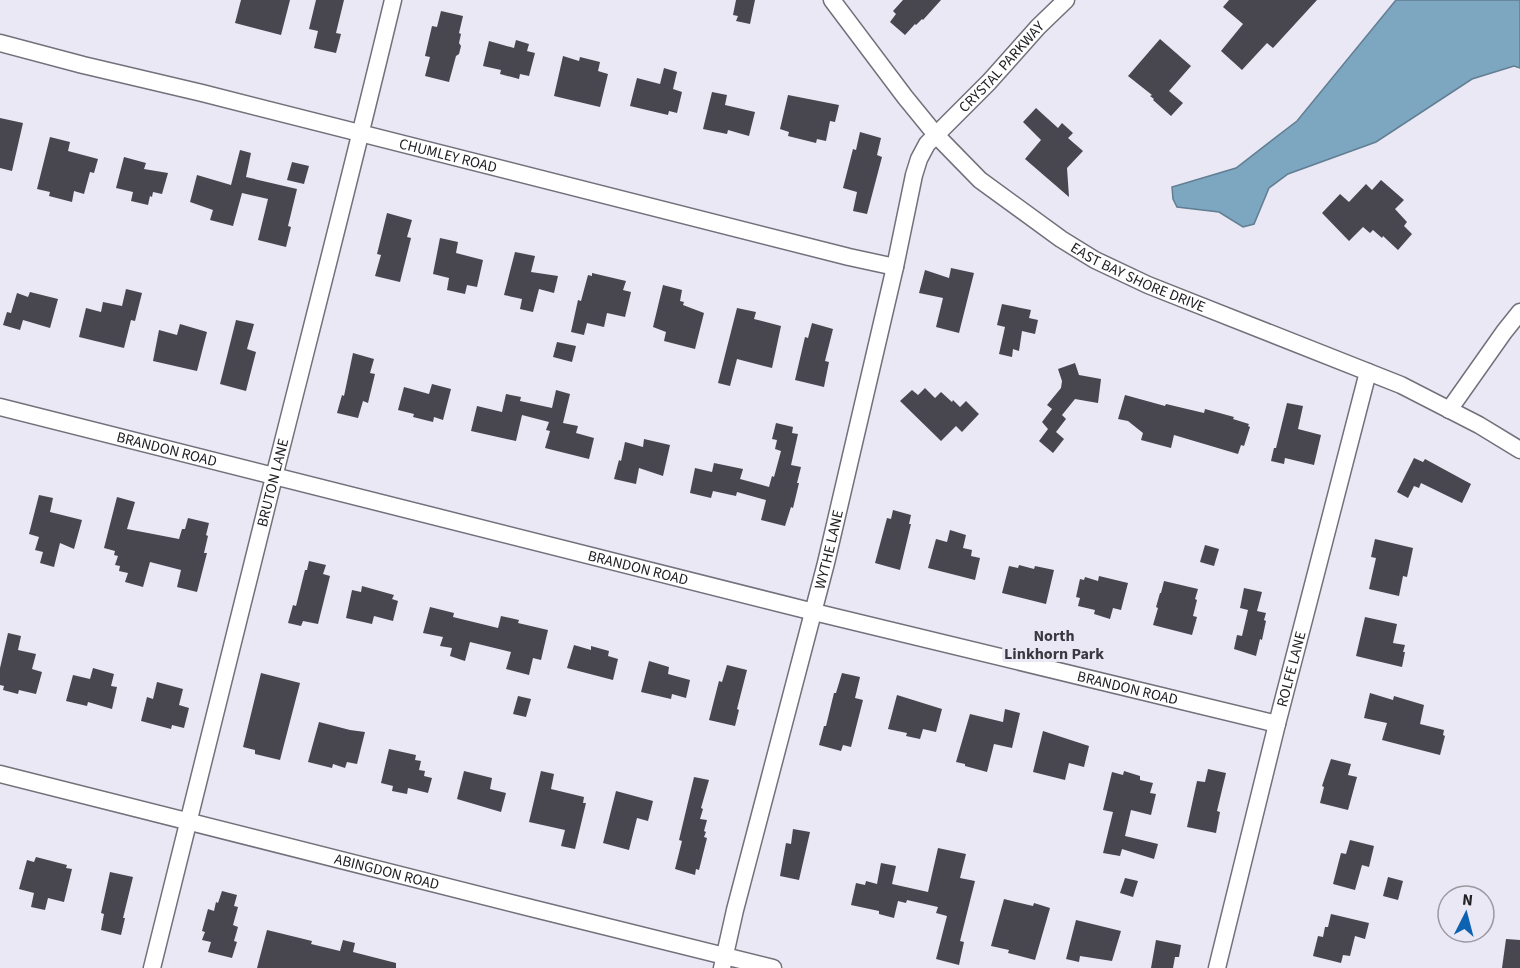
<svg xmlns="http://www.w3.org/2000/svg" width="1520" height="968" viewBox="0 0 1520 968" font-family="'Source Sans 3',sans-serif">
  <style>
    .water { fill: #7da6c0; stroke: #617e92; stroke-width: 1.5 }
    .building { fill: #48464f }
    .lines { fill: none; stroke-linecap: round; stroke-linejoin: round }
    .minor-casing { stroke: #72717b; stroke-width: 19 }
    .minor { stroke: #fff; stroke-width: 16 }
    .labels { text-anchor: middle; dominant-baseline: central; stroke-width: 6; stroke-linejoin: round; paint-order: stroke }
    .street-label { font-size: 15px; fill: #212125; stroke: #eae8f4 }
    .neighbourhood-label { font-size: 16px; font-weight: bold; fill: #3a3841; stroke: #eae8f4 }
  </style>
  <rect width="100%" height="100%" fill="#eae8f4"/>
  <path class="water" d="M1396 0H1520V68L1514 66 1472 79 1376 142 1288 174 1269 188 1254 224 1243 227 1219 212 1177 207 1173 199 1172 187 1236 168 1297 121Z"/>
  <g class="building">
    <path d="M241 0H290L281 35 235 23Z"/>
    <path d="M316 0H344L336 33 341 34 336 53 314 48 318 31 309 29Z"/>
    <path d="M736 0H755L750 24 736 21 738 16 733 15Z"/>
    <path d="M903 0H941L923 20 922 19 916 25 915 24 905 35 890 22 896 14 893 11Z"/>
    <path d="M1229 0H1317L1273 48 1267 43 1242 70 1221 51 1243 24 1223 7Z"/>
    <path d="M441 11 463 16 459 33 461 34 459 43 461 46 459 54 456 56 449 82 425 76 430 57 425 56 432 26 437 27Z"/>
    <path d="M1160 39 1191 66 1169 91 1183 103 1171 116 1153 100 1154 99 1150 96 1152 95 1128 76Z"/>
    <path d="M516 40 529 44 527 51 535 53 529 76 520 74 519 79 500 74 501 70 483 66 489 41 514 48Z"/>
    <path d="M563 56 579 61 580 57 600 62 598 71 608 74 600 107 554 96Z"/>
    <path d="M664 68 677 72 673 89 682 92 677 113 669 111 668 115 630 106 637 78 660 84Z"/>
    <path d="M712 92 727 95 725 105 755 112 749 136 728 130 727 134 703 129Z"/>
    <path d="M788 95 839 105 835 122 830 121 826 141 817 139 816 143 788 136 789 132 780 129Z"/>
    <path d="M1036 108 1058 128 1062 123 1073 133 1068 138 1083 151 1067 168 1069 197 1025 159 1041 140 1023 122Z"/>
    <path d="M0 118 23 123 12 171 0 168Z"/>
    <path d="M860 132 881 138 877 155 882 157 867 214 853 211 857 192 843 188 853 149 856 150Z"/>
    <path d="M50 137 70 142 68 151 98 159 94 173 90 172 84 194 74 191 72 202 49 196 50 192 37 189Z"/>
    <path d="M240 150 251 153 246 177 297 189 288 226 291 227 286 247 258 240 268 199 242 193 233 226 210 220 213 210 190 202 197 175 231 185Z"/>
    <path d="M124 157 146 163 144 169 168 173 162 194 153 192 152 197 150 196 148 205 131 201 133 192 116 188Z"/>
    <path d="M292 162 309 166 304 184 287 180Z"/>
    <path d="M1381 180 1404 200 1395 209 1407 222 1404 226 1412 234 1398 250 1383 236 1382 238 1373 230 1370 233 1363 227 1349 241 1322 213 1340 194 1349 202 1366 184 1372 190Z"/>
    <path d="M387 213 412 220 407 237 411 238 400 282 375 276 381 255 377 254Z"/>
    <path d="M440 238 458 242 456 253 483 260 477 287 467 285 465 294 447 290 449 278 433 274Z"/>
    <path d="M515 252 535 256 531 272 558 276 554 293 539 289 533 312 520 309 522 299 504 295Z"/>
    <path d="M951 268 974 273 959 333 936 327 943 298 919 293 925 270 949 278Z"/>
    <path d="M592 273 626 281 623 290 631 292 625 317 607 313 604 327 587 323 584 335 571 332 578 300 581 301 588 275 592 276Z"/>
    <path d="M663 285 682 290 680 301 684 302 683 305 704 313 695 349 664 341 666 332 653 327Z"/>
    <path d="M126 289 142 293 135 321 131 320 124 348 79 337 86 308 101 312 103 302 122 306Z"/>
    <path d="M30 292 58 299 50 328 23 320 20 330 3 325 7 312 11 313 17 293 28 297Z"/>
    <path d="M1002 304 1031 310 1029 318 1038 320 1035 334 1022 331 1019 351 1013 349 1012 357 999 354 1005 327 997 325Z"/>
    <path d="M737 308 756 312 754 319 781 326 772 368 737 359 730 386 718 383Z"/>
    <path d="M236 320 254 324 247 349 256 352 246 391 220 384Z"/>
    <path d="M812 323 833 329 825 361 829 362 824 387 795 380 805 337 808 338Z"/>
    <path d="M180 324 207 332 197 371 153 361 159 330 177 335Z"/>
    <path d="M557 342 576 346 572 362 553 357Z"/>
    <path d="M353 353 374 359 370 373 375 374 368 403 363 401 358 418 337 413 342 395 344 396Z"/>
    <path d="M1075 363 1079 375 1101 379 1098 403 1075 399 1062 415 1066 419 1056 432 1064 439 1053 453 1039 441 1048 429 1042 422 1052 409 1047 405 1061 388 1062 381 1058 369Z"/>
    <path d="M432 384 451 389 443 420 434 417 433 422 413 417 414 414 398 410 404 387 429 394Z"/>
    <path d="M925 388 935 398 941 392 952 402 953 400 960 407 966 401 979 414 962 432 956 426 941 441 900 401 912 390 918 395Z"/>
    <path d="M556 390 570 394 563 423 578 426 576 433 594 438 589 459 545 448 550 431 546 430 549 422 522 415 516 441 471 431 477 406 502 412 506 394 521 397 520 401 552 408Z"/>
    <path d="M1125 395 1165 406 1166 404 1204 413 1205 409 1234 417 1233 419 1249 424 1248 426 1250 427 1244 446 1241 445 1238 454 1174 435 1171 448 1141 440 1143 433 1128 421 1118 419Z"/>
    <path d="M1287 403 1303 406 1298 429 1321 435 1314 465 1285 458 1284 464 1271 461 1274 448H1276Z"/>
    <path d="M776 423 793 427 792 433 798 434 791 465 801 467 797 483H799L793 508 791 507 785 526 761 520 766 500 737 492 736 496 713 491 711 498 690 493 695 468 712 472 714 463 743 469 740 479 769 487 772 476 774 477 781 451 775 449 777 440 772 439Z"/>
    <path d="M644 439 670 445 663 476 639 468 636 484 614 479 619 460 621 461 625 442 643 447Z"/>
    <path d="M1414 458 1423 462 1425 459 1471 484 1462 503 1421 483 1419 488 1414 486 1408 498 1397 492Z"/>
    <path d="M39 495 53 498 50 512 82 520 74 549 60 543 54 567 40 563 43 552 35 550 39 537 29 534Z"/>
    <path d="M117 497 135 502 127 529 179 539 182 529H185L188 518 209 523 206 535 208 536 204 553H207L197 592 177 587 181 570 150 562 143 587 125 582 128 573 119 571 120 566 115 565 118 556 114 555 115 551 104 548Z"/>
    <path d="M893 510 911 515 909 524H911L900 570 875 563 887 518 891 519Z"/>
    <path d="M950 530 966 535 963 548 972 550 971 556 980 558 975 580 928 568 936 539 947 542Z"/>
    <path d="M1375 539 1413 548 1407 577 1403 576 1399 596 1369 589 1376 558 1371 557Z"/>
    <path d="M1205 545 1219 549 1214 566 1200 562Z"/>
    <path d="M309 561 326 565 323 574 330 576 318 624 303 621 301 626 288 623 293 605 296 606 305 570H307Z"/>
    <path d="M1019 565 1034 569 1035 566 1054 570 1046 604 1002 593 1009 566 1018 568Z"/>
    <path d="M1099 576 1128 583 1121 610 1113 608 1110 619 1094 614 1095 610 1078 606 1080 598 1076 597 1080 579 1084 580 1085 577 1098 581Z"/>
    <path d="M1164 581 1198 589 1195 599 1197 600 1193 616 1197 617 1192 635 1153 625 1158 608 1156 607 1160 593H1161Z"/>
    <path d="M362 586 394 595 392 599 398 601 393 621 374 616 372 624 346 618 352 590 361 592Z"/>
    <path d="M1244 588 1262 592 1257 611 1266 613 1264 620 1266 621 1262 640 1260 639 1256 656 1234 649 1237 635 1242 636 1248 610 1240 608Z"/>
    <path d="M430 607 454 613 453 617 498 628 501 616 519 620 518 623 548 630 541 660 533 658 529 675 506 669 511 652 470 642 465 661 450 656 452 648 440 646 443 637 423 633Z"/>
    <path d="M1365 617 1397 624 1393 643 1405 645 1403 652H1405L1402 667 1356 656Z"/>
    <path d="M8 633 21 636 18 650 36 654 32 669 42 672 36 694 19 690 18 694 3 690 4 686 0 685V668Z"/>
    <path d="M574 645 591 650V646L609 651 608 656 618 659 613 680 567 668Z"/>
    <path d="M649 661 669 667 668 674 690 680 686 698 672 694 671 699 641 692Z"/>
    <path d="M727 665 747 670 737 709 739 710 735 726 709 720 719 681 722 682Z"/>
    <path d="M93 668 114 674 111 686 117 687 112 709 88 702 87 706 66 701 73 675 90 679Z"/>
    <path d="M261 673 300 683 280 760 255 754V750L243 747Z"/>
    <path d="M842 673 860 677 855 698 863 700 851 747 843 745 841 751 819 745 824 726H826L834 693H836Z"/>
    <path d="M157 682 183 689 179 705 189 708 184 728 172 725 171 729 141 721 147 697 153 699Z"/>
    <path d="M1370 693 1393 700 1394 696 1424 705 1420 724 1444 730 1443 735 1445 736 1440 755 1382 740 1387 723 1364 718Z"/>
    <path d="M897 695 942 709 936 732 923 729 920 739 906 736 907 733 888 729Z"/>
    <path d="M518 696 531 699 526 717 513 714Z"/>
    <path d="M1005 709 1020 713 1012 748 994 744 987 772 965 766V764L956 762 970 714 1003 722Z"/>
    <path d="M319 722 350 730 365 732 357 764 347 762 345 768 333 764 332 768 308 762Z"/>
    <path d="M1043 731 1089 746 1084 767 1069 763 1065 780 1033 772Z"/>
    <path d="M389 749 416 755 415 760 421 761 419 770 425 771 424 776 432 778 428 793 408 788 407 794 392 791 393 786 381 783Z"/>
    <path d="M1331 759 1351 764 1348 775 1357 777 1348 810 1320 803 1324 787 1322 786Z"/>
    <path d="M1208 769 1226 773 1217 811 1220 812 1216 833 1187 827 1197 781 1205 782Z"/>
    <path d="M464 771 492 778 490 789 506 793 501 812 457 799Z"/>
    <path d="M541 771 554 774 551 789 584 797 583 803H586L575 849 561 846 565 830 529 822Z"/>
    <path d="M1124 771 1140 776V780L1153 783 1150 793 1156 794 1151 815 1131 810 1125 836 1158 844 1154 859 1122 849 1120 856 1103 853 1113 812 1103 810 1112 772 1123 775Z"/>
    <path d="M694 777 709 780 701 808 703 809 700 819 707 820 704 831 706 832 704 837 707 838 699 870 696 869 695 875 675 869 682 841 679 840Z"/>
    <path d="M616 791 653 801 648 821 637 818 629 850 603 843Z"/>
    <path d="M793 829 810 832 799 880 780 876 786 843 791 844Z"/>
    <path d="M1350 840 1374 846 1369 867 1362 865 1355 890 1333 884 1341 853 1346 854Z"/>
    <path d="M938 848 966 854 960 878 975 881 960 941 964 942 959 965 936 959 947 916 936 913 938 907 907 900 906 903 898 901 894 918 879 914V911L851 905 856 883 865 885 866 881 877 884 881 863 896 866 892 884 928 892Z"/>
    <path d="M36 857 67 865 66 868 72 869 64 902 48 898 45 910 31 907 34 893 19 889 27 860 34 862Z"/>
    <path d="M110 872 133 877 123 918H125L121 935 101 930 104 914 101 913Z"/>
    <path d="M1388 877 1403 881 1398 900 1383 896Z"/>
    <path d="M1125 878 1138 881 1133 897 1120 893Z"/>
    <path d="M222 891 237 895 234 906 238 907 233 925 238 927 234 941 237 942 232 958 208 952 211 942 202 940 205 932 202 931 208 909 214 911 216 902 218 903Z"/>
    <path d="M1004 899 1033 906 1034 903 1050 908 1035 960 1008 953 1009 950 991 946Z"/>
    <path d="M1331 914 1369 923 1365 939 1355 936 1350 956 1343 955 1341 963 1313 956 1318 936 1323 937 1325 927H1328Z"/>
    <path d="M1076 920 1121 931 1112 961 1080 956 1079 962 1066 959Z"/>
    <path d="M267 930 312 941 311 944 340 951 343 940 355 943 353 952 396 963V968H257Z"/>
    <path d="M1506 939 1520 940V968H1502Z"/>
    <path d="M1156 940 1181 945 1179 957H1175L1173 968H1151Z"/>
  </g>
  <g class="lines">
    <defs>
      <g id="minor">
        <path id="s1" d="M832 0 905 97 936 135 980 180 1061 239 1095 260 1148 285 1401 385 1479 425 1520 450"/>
        <path id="s2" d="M0 43 83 65 202 93 849 257 895 267"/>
        <path id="s3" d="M0 407 814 612 1277 724"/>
        <path d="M1449 410 1504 332 1520 312"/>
        <path id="s4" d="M0 774 531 908 773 968"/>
        <path id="s5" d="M152 968C193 804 233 640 274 477 314 318 355 159 393 0"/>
        <path id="s6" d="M722 968 735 910 826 563 895 267 914 175 919 159 927 144 989 82 1038 27 1066 0"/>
        <path id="s7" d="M1217 968 1277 724 1368 372"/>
      </g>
    </defs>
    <use href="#minor" class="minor-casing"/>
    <use href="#minor" class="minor"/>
  </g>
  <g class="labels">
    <g class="street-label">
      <text stroke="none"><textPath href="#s6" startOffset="957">CRYSTAL PARKWAY</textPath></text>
      <text stroke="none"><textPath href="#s2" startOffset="462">CHUMLEY ROAD</textPath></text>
      <text stroke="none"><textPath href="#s1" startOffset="420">EAST BAY SHORE DRIVE</textPath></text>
      <text stroke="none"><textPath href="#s3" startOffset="172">BRANDON ROAD</textPath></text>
      <text stroke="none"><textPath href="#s5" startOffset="500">BRUTON LANE</textPath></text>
      <text stroke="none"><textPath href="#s6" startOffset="432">WYTHE LANE</textPath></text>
      <text stroke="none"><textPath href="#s3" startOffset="658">BRANDON ROAD</textPath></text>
      <text stroke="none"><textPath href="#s7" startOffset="308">ROLFE LANE</textPath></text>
      <text stroke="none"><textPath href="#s3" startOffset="1162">BRANDON ROAD</textPath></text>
      <text stroke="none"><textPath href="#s4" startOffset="399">ABINGDON ROAD</textPath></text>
    </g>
    <g class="neighbourhood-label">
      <text x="1054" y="636">North<tspan x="1054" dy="18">Linkhorn Park</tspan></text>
    </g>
  </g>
  <g transform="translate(1466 914) rotate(6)"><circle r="28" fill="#eae8f4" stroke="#9a98a1" stroke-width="1.5"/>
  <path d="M0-4.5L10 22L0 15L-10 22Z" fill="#0d63b1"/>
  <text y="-9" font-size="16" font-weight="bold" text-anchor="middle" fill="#212125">N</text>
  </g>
</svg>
